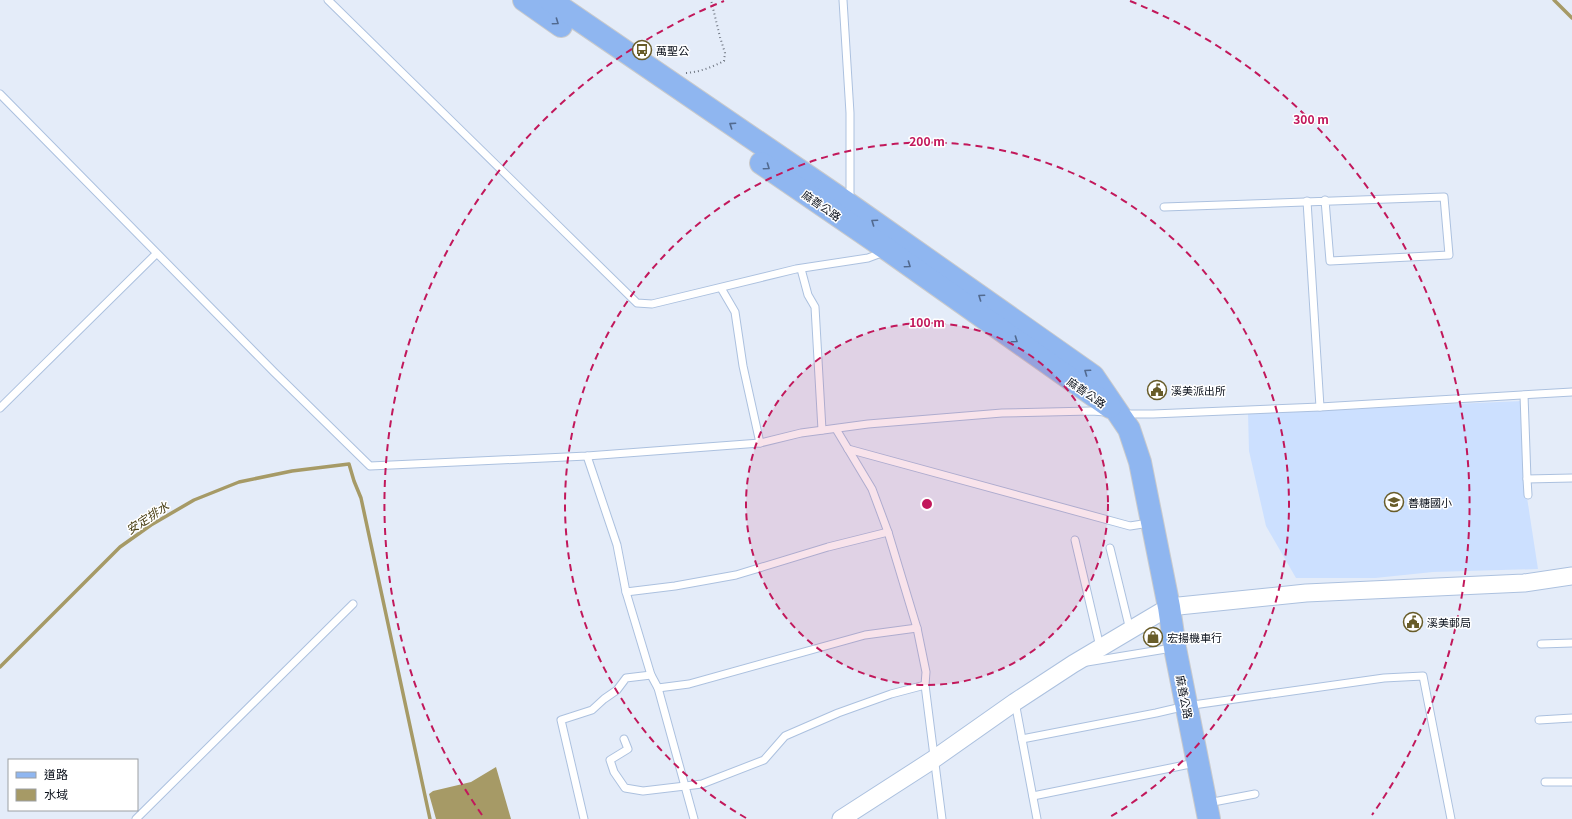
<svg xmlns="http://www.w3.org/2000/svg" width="1572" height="819" viewBox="0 0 1572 819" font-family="Georgia,'Noto Sans TC',serif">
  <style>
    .built { fill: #cce0ff }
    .water { fill: #a69a66 }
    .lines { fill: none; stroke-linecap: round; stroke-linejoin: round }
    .stream { stroke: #a69a66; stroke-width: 3.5 }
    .service-casing { stroke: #acc1df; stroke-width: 9 }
    .tertiary-casing { stroke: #acc1df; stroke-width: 19 }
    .primary-casing { stroke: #c9cacc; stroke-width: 24 }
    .path { stroke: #707783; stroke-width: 2; stroke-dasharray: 1 3; stroke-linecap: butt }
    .service { stroke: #fff; stroke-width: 7 }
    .tertiary { stroke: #fff; stroke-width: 17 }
    .primary { stroke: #8fb6f0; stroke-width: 22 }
    .oneway { stroke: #526a8f }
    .ring { fill: none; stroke: #c2185b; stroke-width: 2; stroke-dasharray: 7 5 }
    .labels { text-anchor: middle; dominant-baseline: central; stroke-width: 3; stroke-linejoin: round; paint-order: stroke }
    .poi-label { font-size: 11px; fill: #080e19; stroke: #fff; text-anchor: start }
    .street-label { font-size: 11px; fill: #080e19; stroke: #fff }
    .water-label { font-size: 12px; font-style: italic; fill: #4b4117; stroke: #fff }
    .centre { fill: #c2185b; stroke: #fff; stroke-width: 2 }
    .ring-label { font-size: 12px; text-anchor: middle; font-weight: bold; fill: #c2185b; stroke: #fff; stroke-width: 3; stroke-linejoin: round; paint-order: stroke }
  </style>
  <rect width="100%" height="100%" fill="#e4ecf9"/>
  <path class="built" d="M1522 401 1524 478 1538 569 1433 572 1375 578H1296L1266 526 1249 451 1248 413Z"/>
  <path class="water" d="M496 767 511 819H436L429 794 433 791 471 782Z"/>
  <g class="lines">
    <g class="stream">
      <path d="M1554 0 1572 18"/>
      <path d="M0 667 120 547 151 525 194 500 239 482 292 471 349 464 354 481 361 498 430 819"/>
    </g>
    <defs>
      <g id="service">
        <path d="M328 0 637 303 652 304 796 269 868 258 884 252"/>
        <path d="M843 0 850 113V200"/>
        <path d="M0 94 274 372 370 466 587 456 760 443 801 433 868 424 1002 413 1091 411 1106 412"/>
        <path d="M1307 201 1320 407"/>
        <path d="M1164 207 1444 197 1449 255 1330 261 1325 200"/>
        <path d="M801 269 808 295 815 307 822 430"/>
        <path d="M721 288 735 312 743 366 760 443"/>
        <path d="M1524 395 1527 479 1572 478"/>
        <path d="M0 408 156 254"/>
        <path d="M1124 414H1153L1320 407 1572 392"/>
        <path d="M836 429 872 489 888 532 917 628 926 672 925 685 942 819"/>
        <path d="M848 449 1130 526 1149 523"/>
        <path d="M587 456 617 545 626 592 651 675 658 688 694 819"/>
        <path d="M1527 479 1528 495"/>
        <path d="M1075 540 1100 647"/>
        <path d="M1110 548 1130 630"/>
        <path d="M626 592 675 586 736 575 828 547 888 532"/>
        <path d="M1541 644 1572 643"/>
        <path d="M1087 662 1172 648"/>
        <path d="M658 688 689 684 865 635 917 628"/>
        <path d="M1015 702 1037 819"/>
        <path d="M1539 720 1572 718"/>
        <path d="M624 739 628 749 610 760 614 772 625 788 643 791 702 784 764 760 785 736 838 713 891 694 925 685"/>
        <path d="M1022 739 1156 713 1186 706 1384 678 1423 676 1451 819"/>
        <path d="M1545 782H1572"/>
        <path d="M1033 796 1195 763"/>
        <path d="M1208 803 1255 794"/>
        <path d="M136 819 353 604"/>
        <path d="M584 819 561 720 592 710 604 699 617 690 626 678 651 675"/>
      </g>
      <path id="tertiary" d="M841 819 934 759 1015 702 1073 664 1169 607 1306 593 1524 583 1572 576"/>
      <g id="primary">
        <path d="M524 0 561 26"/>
        <path d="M550 0 850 205 1093 376 1129 429 1140 462 1169 607 1175 648 1209 819"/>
        <path d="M761 163 888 250 1110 407"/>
      </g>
    </defs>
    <use href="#service" class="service-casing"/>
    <use href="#tertiary" class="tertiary-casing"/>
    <use href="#primary" class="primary-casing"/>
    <path class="path" d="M686 73C700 72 712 67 724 61L725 53 720 37 711 0"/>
    <use href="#service" class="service"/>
    <use href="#tertiary" class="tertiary"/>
    <use href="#primary" class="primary"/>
  </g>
  <defs><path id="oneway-chevron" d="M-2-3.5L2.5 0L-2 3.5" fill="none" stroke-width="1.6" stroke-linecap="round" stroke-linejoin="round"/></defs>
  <g class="oneway">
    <use href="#oneway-chevron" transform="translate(556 22) rotate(35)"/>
    <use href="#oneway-chevron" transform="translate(732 125) rotate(-146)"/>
    <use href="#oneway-chevron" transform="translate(767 167) rotate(35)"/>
    <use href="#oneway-chevron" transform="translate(874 222) rotate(-145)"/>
    <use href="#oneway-chevron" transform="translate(908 265) rotate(35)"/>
    <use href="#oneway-chevron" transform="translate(981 297) rotate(-145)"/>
    <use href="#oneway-chevron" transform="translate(1015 340) rotate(35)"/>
    <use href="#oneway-chevron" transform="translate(1087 372) rotate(-145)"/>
  </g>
  <circle cx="927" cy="504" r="181" fill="#c2185b" fill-opacity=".12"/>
  <g class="ring">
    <circle cx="927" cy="504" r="181"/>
    <path d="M746 818A362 362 0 1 1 1108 818"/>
    <path d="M482 815A543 543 0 0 1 724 1M1130 1A543 543 0 0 1 1372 815"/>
  </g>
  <defs>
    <symbol id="bus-ring" viewBox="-11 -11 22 22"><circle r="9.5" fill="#fff" stroke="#685c29" stroke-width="1.5"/><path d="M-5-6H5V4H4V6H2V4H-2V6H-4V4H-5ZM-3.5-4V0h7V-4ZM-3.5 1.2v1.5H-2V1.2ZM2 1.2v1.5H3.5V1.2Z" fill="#685c29"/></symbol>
    <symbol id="civic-ring" viewBox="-11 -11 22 22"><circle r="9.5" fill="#fff" stroke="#685c29" stroke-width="1.5"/><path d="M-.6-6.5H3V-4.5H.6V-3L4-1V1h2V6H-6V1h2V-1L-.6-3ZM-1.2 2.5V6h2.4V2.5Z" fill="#685c29"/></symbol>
    <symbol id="school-ring" viewBox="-11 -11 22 22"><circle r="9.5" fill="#fff" stroke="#685c29" stroke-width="1.5"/><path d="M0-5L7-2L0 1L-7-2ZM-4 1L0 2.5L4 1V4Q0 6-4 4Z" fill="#685c29"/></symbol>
    <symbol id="shop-ring" viewBox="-11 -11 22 22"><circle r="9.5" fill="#fff" stroke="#685c29" stroke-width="1.5"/><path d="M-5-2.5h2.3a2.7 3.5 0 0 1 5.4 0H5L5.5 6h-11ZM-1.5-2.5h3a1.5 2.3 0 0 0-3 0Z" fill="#685c29"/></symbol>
  </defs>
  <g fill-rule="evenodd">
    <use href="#bus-ring" x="631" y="39" width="22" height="22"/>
    <use href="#civic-ring" x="1146" y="379" width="22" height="22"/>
    <use href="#school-ring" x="1383" y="491" width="22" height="22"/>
    <use href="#civic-ring" x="1402" y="611" width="22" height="22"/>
    <use href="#shop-ring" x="1142" y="626" width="22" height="22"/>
  </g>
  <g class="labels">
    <g class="poi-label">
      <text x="656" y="50">萬聖公</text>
      <text x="1171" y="390">溪美派出所</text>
      <text x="1408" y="502">善糖國小</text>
      <text x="1427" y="622">溪美郵局</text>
      <text x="1167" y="637">宏揚機車行</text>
    </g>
    <g class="street-label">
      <text transform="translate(822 205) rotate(35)">麻善公路</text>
      <text transform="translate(1087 392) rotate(35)">麻善公路</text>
      <text transform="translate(1185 697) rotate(79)">麻善公路</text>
    </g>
    <g class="water-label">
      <text transform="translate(147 517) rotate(-33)">安定排水</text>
    </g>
  </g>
  <circle cx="927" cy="504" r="6" class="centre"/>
  <g class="ring-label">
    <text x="1311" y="124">300 m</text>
    <text x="927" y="146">200 m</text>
    <text x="927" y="327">100 m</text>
  </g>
  <rect x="8" y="759" width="130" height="52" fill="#ffffff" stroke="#9c9fa3"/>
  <rect x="16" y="772" width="20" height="6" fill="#8fb6f0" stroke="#9c9fa3"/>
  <text x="44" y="779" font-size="12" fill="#080e19">道路</text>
  <rect x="16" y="789" width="20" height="12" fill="#a69a66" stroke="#9c9fa3"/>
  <text x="44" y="799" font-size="12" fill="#080e19">水域</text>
</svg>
